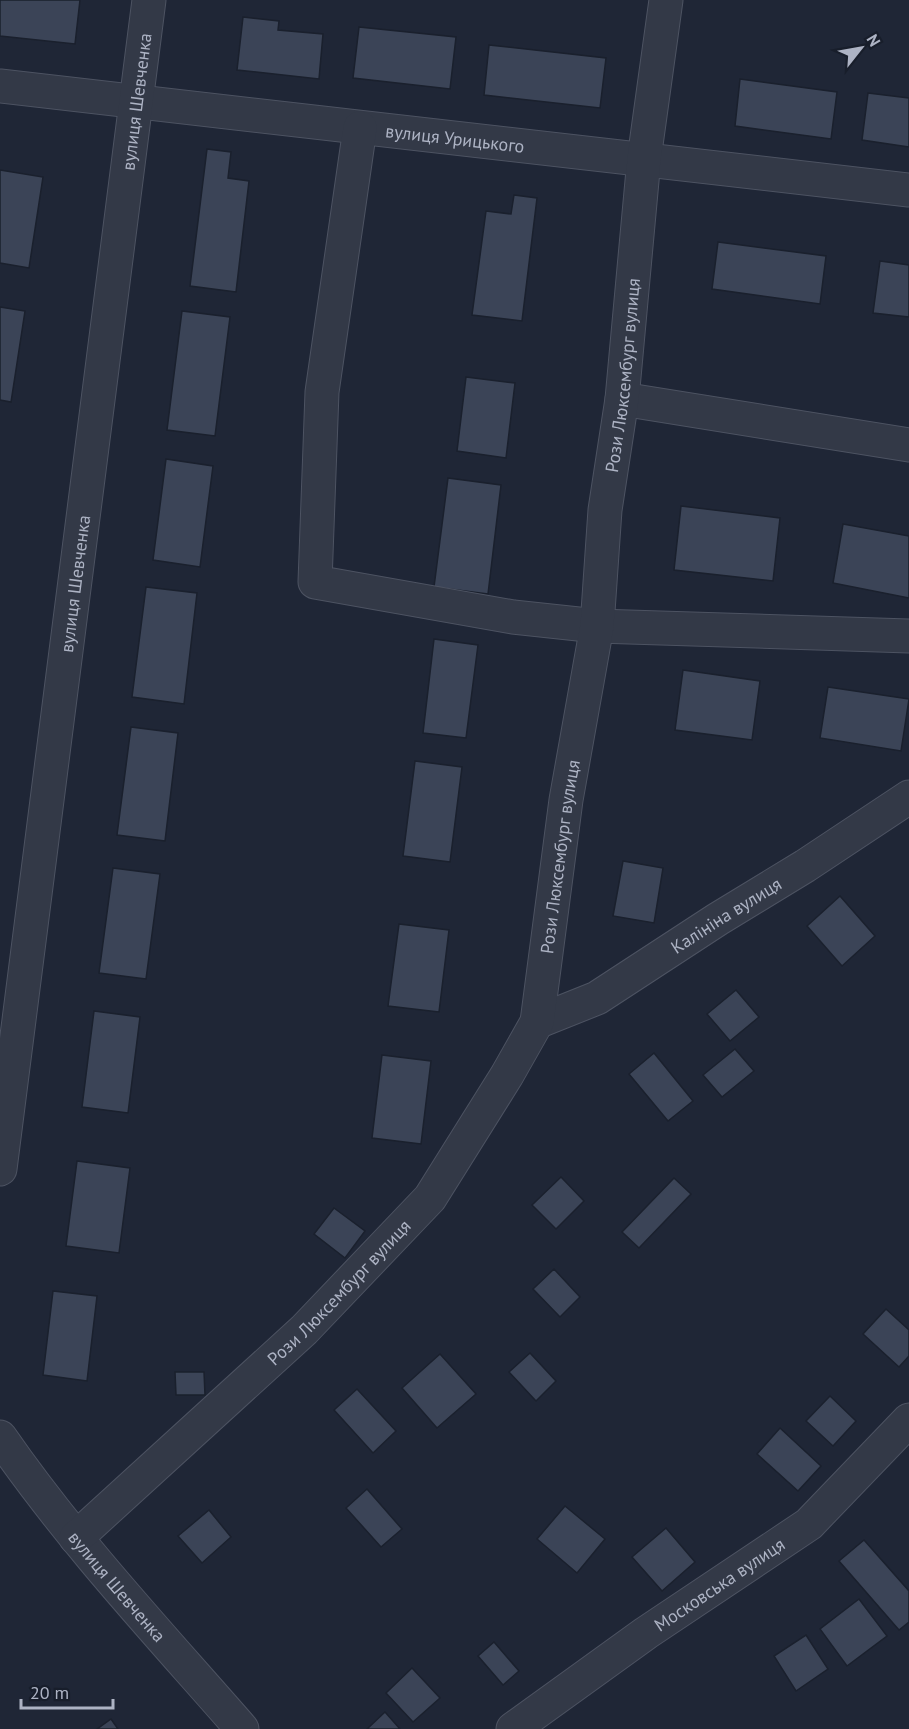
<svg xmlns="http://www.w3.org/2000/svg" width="909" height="1729" viewBox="0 0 909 1729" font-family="'PT Sans',sans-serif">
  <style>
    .building { fill: #3b4457; stroke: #1a202d; stroke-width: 1.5 }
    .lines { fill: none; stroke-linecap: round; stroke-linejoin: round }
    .minor-casing { stroke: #4d5362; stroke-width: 35 }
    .minor { stroke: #333947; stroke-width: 33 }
    .labels { text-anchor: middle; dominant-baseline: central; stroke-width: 4.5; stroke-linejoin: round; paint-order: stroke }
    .street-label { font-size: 18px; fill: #adb3c4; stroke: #181e2b }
  </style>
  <rect width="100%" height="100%" fill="#1f2636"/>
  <g class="building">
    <path d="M0 0H80L75 44 0 36Z"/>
    <path d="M243 17 279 21 278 30 323 34 319 79 237 70Z"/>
    <path d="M359 27 456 37 450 89 353 78Z"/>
    <path d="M489 45 606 58 600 108 484 95Z"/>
    <path d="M740 79 837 92 831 139 735 126Z"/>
    <path d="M868 93 909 98V147L862 140Z"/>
    <path d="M207 149 231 152 228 178 249 181 236 292 190 286Z"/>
    <path d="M0 170 43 177 29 268 0 263Z"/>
    <path d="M514 195 537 198 522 321 472 315 486 211 511 214Z"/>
    <path d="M718 242 826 256 820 304 712 289Z"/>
    <path d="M880 261 909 265V317L873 313Z"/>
    <path d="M0 307 25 311 11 402 0 400Z"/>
    <path d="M182 311 230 317 215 436 167 430Z"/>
    <path d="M466 377 515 383 506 458 457 451Z"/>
    <path d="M166 459 213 466 200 567 153 560Z"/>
    <path d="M448 478 501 485 488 594 434 587Z"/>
    <path d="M681 506 780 518 773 581 674 570Z"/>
    <path d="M843 524 909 536V598L833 583Z"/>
    <path d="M146 587 197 593 184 704 132 697Z"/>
    <path d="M434 639 478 645 466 738 423 733Z"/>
    <path d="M683 670 760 681 752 740 675 730Z"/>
    <path d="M828 687 909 699 901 751 820 738Z"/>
    <path d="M131 727 178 733 165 841 117 835Z"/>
    <path d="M415 761 462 767 450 862 403 856Z"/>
    <path d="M623 861 663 868 654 923 613 916Z"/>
    <path d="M113 868 160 874 146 979 99 973Z"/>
    <path d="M840 896 875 936 842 966 807 926Z"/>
    <path d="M399 924 449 930 439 1012 388 1006Z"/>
    <path d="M736 990 759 1017 730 1041 707 1014Z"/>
    <path d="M94 1011 140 1017 128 1113 82 1107Z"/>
    <path d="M735 1049 754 1071 722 1097 703 1075Z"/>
    <path d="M654 1053 693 1101 668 1121 629 1074Z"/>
    <path d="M382 1055 431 1061 421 1144 372 1138Z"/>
    <path d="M77 1161 130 1168 119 1253 66 1246Z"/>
    <path d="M561 1177 584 1201 556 1229 532 1205Z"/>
    <path d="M674 1178 691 1194 639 1248 622 1232Z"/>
    <path d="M334 1208 365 1231 345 1258 314 1234Z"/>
    <path d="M554 1269 580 1297 560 1317 533 1289Z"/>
    <path d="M53 1291 97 1296 87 1381 43 1375Z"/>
    <path d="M886 1309 909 1330V1356L899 1367 863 1334Z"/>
    <path d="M530 1353 556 1381 536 1401 509 1372Z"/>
    <path d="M440 1354 476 1394 437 1428 402 1388Z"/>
    <path d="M175 1372H204L205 1395H176Z"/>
    <path d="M357 1389 396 1431 373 1453 334 1410Z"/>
    <path d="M830 1396 856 1421 833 1446 806 1421Z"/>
    <path d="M780 1428 821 1466 798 1491 757 1454Z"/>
    <path d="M367 1489 402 1529 381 1547 346 1508Z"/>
    <path d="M565 1506 605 1539 577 1573 537 1539Z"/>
    <path d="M209 1510 231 1537 202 1563 178 1536Z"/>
    <path d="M666 1528 695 1562 662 1591 632 1557Z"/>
    <path d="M864 1540 909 1591V1622L899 1630 839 1561Z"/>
    <path d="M859 1599 887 1636 847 1666 820 1629Z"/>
    <path d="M806 1635 828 1669 796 1691 774 1656Z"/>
    <path d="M494 1642 519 1671 503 1685 478 1656Z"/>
    <path d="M412 1668 440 1698 413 1722 386 1693Z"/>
    <path d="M385 1712 400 1729H367Z"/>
    <path d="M111 1719 118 1729H97Z"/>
  </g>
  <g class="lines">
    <defs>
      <g id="minor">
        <path id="s1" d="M0 86 909 190"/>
        <path d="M360 128 322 392 315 582 513 617 597 626 909 636"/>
        <path d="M622 399 909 445"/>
        <path id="s2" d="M537 1022 597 998 718 919 805 866 909 797"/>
        <path id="s3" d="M0 1169 149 0"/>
        <path id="s4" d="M0 1437C72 1541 159 1634 242 1729"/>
        <path id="s5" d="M76 1538 304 1330 430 1198 507 1075 537 1022 566 800 597 626 605 510 622 399 644 159 666 0"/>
        <path id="s6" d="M513 1729 646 1633 809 1524 909 1420"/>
      </g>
    </defs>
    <use href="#minor" class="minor-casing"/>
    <use href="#minor" class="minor"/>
  </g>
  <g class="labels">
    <g class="street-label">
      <text stroke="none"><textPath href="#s3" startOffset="1076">вулиця Шевченка</textPath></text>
      <text stroke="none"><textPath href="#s1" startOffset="458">вулиця Урицького</textPath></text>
      <text stroke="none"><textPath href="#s5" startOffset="1350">Рози Люксембург вулиця</textPath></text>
      <text stroke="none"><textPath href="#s3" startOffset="590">вулиця Шевченка</textPath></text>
      <text stroke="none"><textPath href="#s5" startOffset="864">Рози Люксембург вулиця</textPath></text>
      <text stroke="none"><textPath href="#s2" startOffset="218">Калініна вулиця</textPath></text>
      <text stroke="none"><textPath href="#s5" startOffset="360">Рози Люксембург вулиця</textPath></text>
      <text stroke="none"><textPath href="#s6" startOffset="252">Московська вулиця</textPath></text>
      <text stroke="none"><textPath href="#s4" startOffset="190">вулиця Шевченка</textPath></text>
    </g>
  </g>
  <g transform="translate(861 48) rotate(59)" stroke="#181e2b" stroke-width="4.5" paint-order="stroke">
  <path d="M0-4.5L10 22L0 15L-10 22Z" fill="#adb3c4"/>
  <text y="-9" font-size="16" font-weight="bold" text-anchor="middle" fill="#adb3c4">N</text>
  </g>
  <path d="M21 1699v9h92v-9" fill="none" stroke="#adb3c4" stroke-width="3"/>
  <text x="30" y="1699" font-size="18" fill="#adb3c4" stroke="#181e2b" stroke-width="4.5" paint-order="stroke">20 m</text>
</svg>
